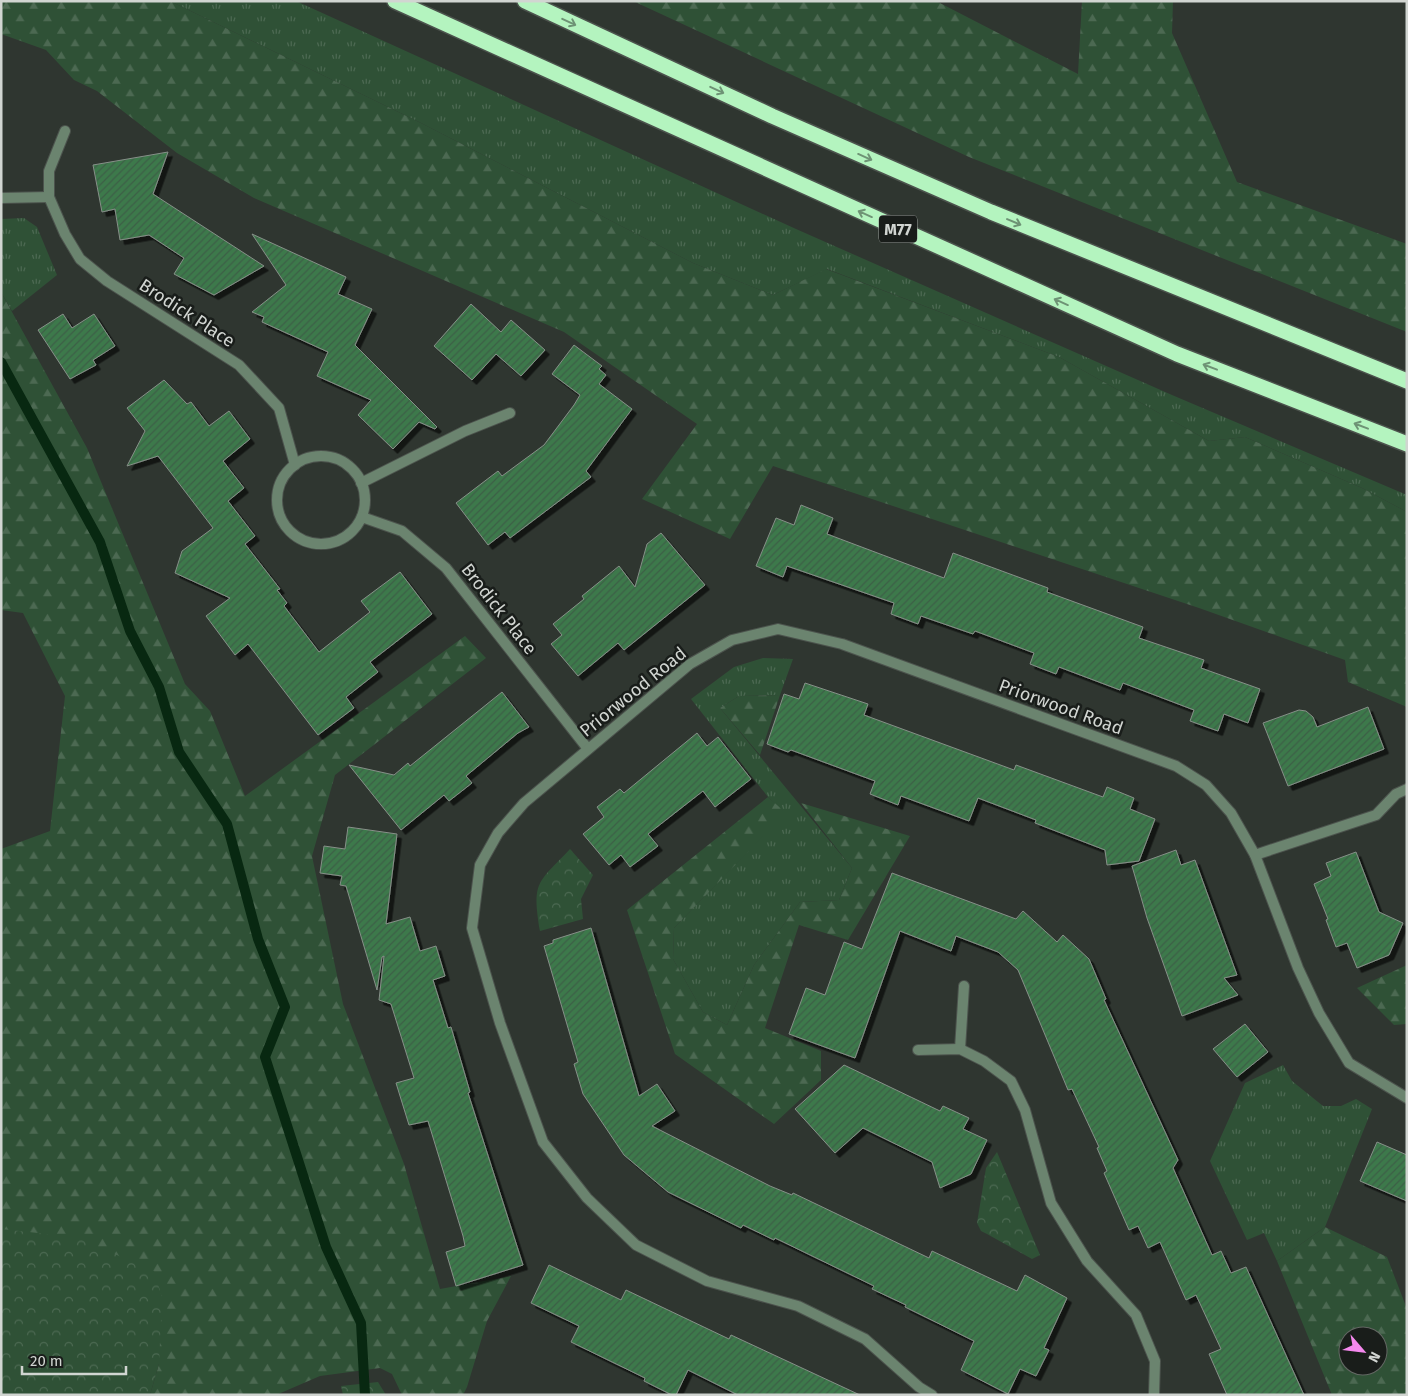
<svg xmlns="http://www.w3.org/2000/svg" width="1408" height="1396" viewBox="0 0 1408 1396" font-family="'Fira Sans',sans-serif">
  <style>
    .grass { fill: url(#grass-tufts) }
    .forest { fill: url(#forest-firs); fill-rule: evenodd }
    .park { fill: url(#park-crowns) }
    .lines { fill: none; stroke-linecap: round; stroke-linejoin: round }
    .stream { stroke: #082811; stroke-width: 10 }
    .building { fill: url(#building-hatch); stroke: #868f88; filter: url(#shadow) }
    .street-casing { stroke: #4c534d; stroke-width: 12 }
    .highway-casing { stroke: #4c534d; stroke-width: 18 }
    .street { stroke: #6b846f; stroke-width: 10 }
    .highway { stroke: #b4f4bf; stroke-width: 15 }
    .oneway { stroke: #6e9375 }
    .labels { text-anchor: middle; dominant-baseline: central; stroke-width: 5; stroke-linejoin: round; paint-order: stroke }
    .shield { fill: #191d1a; stroke: #9a9e9a; stroke-width: 1 }
    .shield-label { font-size: 16px; font-weight: bold; fill: #d1d5d1 }
    .street-label { font-size: 18px; fill: #d1d5d1; stroke: #191d1a }
  </style>
  <defs>
    <pattern id="grass-tufts" width="24" height="20" patternUnits="userSpaceOnUse" patternTransform="scale(1.25)"><rect width="24" height="20" fill="#2f5136"/><path d="M3 7l-1-3M5 7V3M7 7l1-3M15 17l-1-3M17 17v-4M19 17l1-3" fill="none" stroke="#4c6952"/></pattern>
    <pattern id="forest-firs" width="22" height="20" patternUnits="userSpaceOnUse" patternTransform="scale(1.25)"><rect width="22" height="20" fill="#2f5136"/><path d="M5 1l3.5 6h-7zM16 11l3.5 6h-7z" fill="#4c6952"/></pattern>
    <pattern id="park-crowns" width="20" height="18" patternUnits="userSpaceOnUse" patternTransform="scale(1.25)"><rect width="20" height="18" fill="#2f5136"/><path d="M2 6a3 3 0 1 1 6 0M12 15a3 3 0 1 1 6 0" fill="none" stroke="#4c6952"/></pattern>
    <pattern id="building-hatch" width="6" height="6" patternUnits="userSpaceOnUse" patternTransform="scale(1.25)"><rect width="6" height="6" fill="#3d794b"/><path d="M-1 1l2-2M0 6l6-6M5 7l2-2" fill="none" stroke="#3e5f46"/></pattern>
    <filter id="shadow"><feDropShadow dx="4.5" dy="4.5" stdDeviation="0" flood-color="#0009"/></filter>
  </defs>
  <rect width="100%" height="100%" fill="#2f3630"/>
  <g class="grass">
    <path d="M170 1H296L796 229 1172 395 1407 495V512L1362 488 1245 437 1209 441 1059 357 827 269 773 295 693 263 421 123Z"/>
    <path d="M24 218 37 227 57 275 12 311 1 292V219Z"/>
    <path d="M763 658 793 659 780 695 739 696 720 708 852 868 839 900 800 902 754 965 727 1025 703 1012 673 959 674 928 785 813 768 797 691 699 734 667Z"/>
    <path d="M1283 1065 1292 1081 1323 1106H1341L1356 1099 1372 1109 1325 1227 1277 1261 1264 1233 1247 1240 1210 1161 1245 1083Z"/>
  </g>
  <g class="forest">
    <path d="M1 1H170L421 123 693 263 773 295 826 269 1059 357 1209 441 1245 437 1362 488 1407 512V707L1348 682 1345 660 1199 608 773 466 730 539 642 499 697 424 564 332 254 198 177 153 97 91 74 80 46 50 1 34Z"/>
    <path d="M633 1H936L1078 74 1082 1H1173L1172 33 1237 182 1407 244V332L969 157Z"/>
    <path d="M1 292 87 448 185 684 210 711 245 796 465 636 486 658 335 775 312 856 343 1004 404 1164 440 1289 511 1276 487 1321 467 1387 463 1395H402L392 1374 380 1368 320 1376 276 1395H150L159 1364 1 1300V849L50 831 65 696 23 613 1 610Z"/>
    <path d="M780 695 760 755 720 708 739 696Z"/>
    <path d="M768 797 786 813 674 928 673 959 703 1012 727 1025 754 965 800 902 839 900 852 868 801 803 910 836 848 940 799 925 765 1028 821 1051V1080L774 1124 675 1054 627 910Z"/>
    <path d="M1407 965V1024L1394 1025 1357 988Z"/>
    <path d="M1325 1227 1387 1257 1407 1309V1395H1332L1277 1261ZM1348 1336H1378V1366H1348Z"/>
  </g>
  <g class="park">
    <path d="M570 849 593 875 581 899 583 919 540 931C532 881 537 884 570 849Z"/>
    <path d="M997 1152 1040 1255 1032 1259 987 1234 981 1231 977 1223 986 1168Z"/>
    <path d="M1 1229 75 1237 154 1271 162 1297 159 1364 150 1395H1Z"/>
    <path d="M378 1382 386 1395H343L341 1386Z"/>
  </g>
  <g class="lines">
    <path class="stream" d="M1 362 100 542 130 631 159 687 179 752 227 824 258 939 285 1007 265 1057 326 1247 361 1323 365 1395"/>
  </g>
  <g class="building">
    <path d="M168 152 153 194 264 266 214 295 174 274 184 258 149 235 120 240 115 209 102 212 93 165Z"/>
    <path d="M252 234 346 277 338 294 372 309 355 345 437 427 435 429 419 422 393 449 358 415 371 400 317 376 328 352 262 322 264 317 252 312 286 285Z"/>
    <path d="M471 304 501 332 511 320 545 350 521 376 496 354 472 380 434 346Z"/>
    <path d="M63 314 72 328 94 314 115 346 93 360 96 365 70 379 38 330Z"/>
    <path d="M574 345 602 366 599 369 606 375 599 384 632 409 586 471 591 477 510 538 505 532 488 545 456 503 498 471 502 476 544 445 574 405 580 395 552 374Z"/>
    <path d="M164 380 187 404 191 402 209 426 229 411 250 439 223 461 244 488 228 501 255 536 245 544 280 589 277 590 287 603 284 606 319 652 370 612 361 601 400 572 432 614 370 662 378 672 346 697 354 708 318 735 248 644 235 655 206 616 230 598 175 573 182 551 213 528 158 456 127 466 145 431 127 408Z"/>
    <path d="M801 505 833 518 827 534 944 578 953 553 1048 588 1047 592 1143 627 1139 638 1204 660 1201 668 1260 689 1248 723 1224 714 1218 731 1190 721 1194 710 1123 683 1120 690 1059 667 1056 674 1030 664 1034 653 975 631 973 634 921 616 918 624 891 614 894 603 787 566 783 577 756 566 776 518 794 525Z"/>
    <path d="M661 533 705 585 624 650 618 643 578 676 551 644 562 635 553 624 584 599 582 596 619 566 635 587 647 544Z"/>
    <path d="M805 683 868 704 864 715 1014 770 1016 765 1103 797 1107 787 1134 798 1130 809 1155 819 1139 861 1107 865 1105 850 1035 823 1036 820 978 798 969 821 901 796 898 805 870 794 875 781 791 750 788 752 767 744 784 694 799 699Z"/>
    <path d="M502 692 529 727 518 733 466 776 472 783 449 801 444 795 401 830 349 765 394 775 408 763 410 766Z"/>
    <path d="M1368 707 1384 749 1288 786 1263 723 1299 710 1306 711 1313 717 1317 727Z"/>
    <path d="M697 733 707 746 718 737 751 779 715 807 703 791 648 834 658 846 630 867 621 855 609 865 583 834 604 817 597 807 620 789 624 793Z"/>
    <path d="M348 827 397 834 386 924 410 917 420 951 436 946 445 976 433 980 448 1028 451 1027 470 1092 468 1093 523 1265 456 1286 446 1252 465 1246 463 1236 428 1121 409 1125 396 1083 414 1078 391 1004 379 1000 384 956 382 957 377 990 346 886 340 885 342 876 320 873 324 846 345 849Z"/>
    <path d="M1176 850 1181 865 1195 860 1237 975 1224 978 1238 995 1182 1016 1147 918 1132 866Z"/>
    <path d="M1356 852 1379 912 1403 923 1389 955 1357 968 1347 943 1336 947 1326 920 1328 919 1314 884 1331 876 1326 863Z"/>
    <path d="M892 873 1016 919 1023 911 1057 942 1063 935 1089 959 1106 999 1104 1000 1178 1160 1173 1168 1212 1255 1221 1251 1231 1273 1246 1267 1304 1395H1227L1209 1354 1221 1349 1196 1295 1186 1300 1160 1242 1148 1248 1138 1226 1129 1230 1104 1173 1107 1171 1097 1148 1099 1147 1072 1089 1068 1090 1018 970 998 952 956 936 951 951 900 931 855 1058 789 1034 806 988 825 995 844 942 862 949Z"/>
    <path d="M591 928 639 1096 657 1084 675 1111 652 1126 770 1186 792 1195 793 1193 929 1258 932 1251 1017 1291 1025 1275 1067 1298 1044 1348 1049 1350 1036 1376 1020 1369 1008 1394 961 1370 974 1341 905 1307 906 1305 872 1289 874 1286 775 1238 774 1240 743 1225 741 1228 668 1192 624 1155 583 1094 574 1064 578 1062 544 946 553 943V940Z"/>
    <path d="M1245 1024 1268 1052 1237 1077 1213 1049Z"/>
    <path d="M844 1065 940 1111 943 1106 969 1118 963 1129 987 1140 971 1174 940 1188 932 1162 863 1128 835 1153 795 1109Z"/>
    <path d="M1377 1142 1407 1155V1201L1360 1181Z"/>
    <path d="M549 1265 621 1300 626 1290 729 1339 731 1335 860 1395H738L688 1370 676 1395H672L644 1381 645 1378 571 1342 579 1326 531 1303Z"/>
  </g>
  <g class="lines">
    <defs>
      <g id="street">
        <path d="M65 131 49 171V197L65 234 80 259 107 281 239 365 279 408 295 465"/>
        <path d="M1 198 49 197"/>
        <circle cx="321" cy="500" r="44"/>
        <path d="M361 483 465 431 510 413"/>
        <path d="M362 517 402 531 446 568 588 749"/>
        <path d="M1255 855 1376 815 1396 794 1407 789"/>
        <path d="M960 1049 964 986"/>
        <path d="M918 1050 960 1049 984 1061 1011 1081 1025 1110 1051 1203 1087 1261 1136 1315 1155 1361 1154 1395"/>
        <path d="M932 1395 919 1387 865 1339 798 1306 707 1281 636 1245 587 1198 543 1142 500 1023 472 928 480 865 498 833 524 803 690 664 732 640 778 629 842 644 1176 766 1206 785 1231 813 1255 855 1298 968 1319 1013 1349 1063 1407 1098"/>
      </g>
      <g id="highway">
        <path d="M395 1 1177 354 1407 444"/>
        <path d="M525 1 772 116 991 212 1407 381"/>
      </g>
    </defs>
    <use href="#street" class="street-casing"/>
    <use href="#highway" class="highway-casing"/>
    <use href="#street" class="street"/>
    <use href="#highway" class="highway"/>
  </g>
  <defs><path id="oneway-shaft" d="M-6 0H5M1.5-3L5.5 0L1.5 3" fill="none" stroke-width="1.6" stroke-linecap="round" stroke-linejoin="round" transform="scale(1.25)"/></defs>
  <g class="oneway">
    <use href="#oneway-shaft" transform="translate(569 22) rotate(25)"/>
    <use href="#oneway-shaft" transform="translate(717 90) rotate(25)"/>
    <use href="#oneway-shaft" transform="translate(865 157) rotate(24)"/>
    <use href="#oneway-shaft" transform="translate(865 214) rotate(-156)"/>
    <use href="#oneway-shaft" transform="translate(1014 222) rotate(23)"/>
    <use href="#oneway-shaft" transform="translate(1061 302) rotate(-156)"/>
    <use href="#oneway-shaft" transform="translate(1210 367) rotate(-159)"/>
    <use href="#oneway-shaft" transform="translate(1361 426) rotate(-159)"/>
  </g>
  <g class="labels">
    <rect class="shield" x="879" y="215.5" width="38" height="27" rx="4"/>
    <g class="shield-label">
      <text x="898" y="229">M77</text>
    </g>
    <g class="street-label">
      <text transform="translate(187 313) rotate(33)">Brodick Place</text>
      <text transform="translate(499 609) rotate(52)">Brodick Place</text>
      <text transform="translate(633 692) rotate(-39)">Priorwood Road</text>
      <text transform="translate(1061 707) rotate(20)">Priorwood Road</text>
    </g>
  </g>
  <rect width="1408" height="1396" fill="none" stroke="#d1d5d1" stroke-width="5"/>
  <g transform="translate(1363 1351) rotate(118)"><circle r="24" fill="#191d1a" stroke="#636763"/>
  <path d="M0-4L9 19L0 12L-9 19Z" fill="#f589ee"/>
  <text y="-8" font-size="14" font-weight="bold" text-anchor="middle" fill="#d1d5d1">N</text>
  </g>
  <path d="M22 1366v8h104v-8" fill="none" stroke="#d1d5d1" stroke-width="2.5"/>
  <text x="30" y="1366" font-size="15" fill="#d1d5d1" stroke="#191d1a" stroke-width="4" paint-order="stroke">20 m</text>
</svg>
